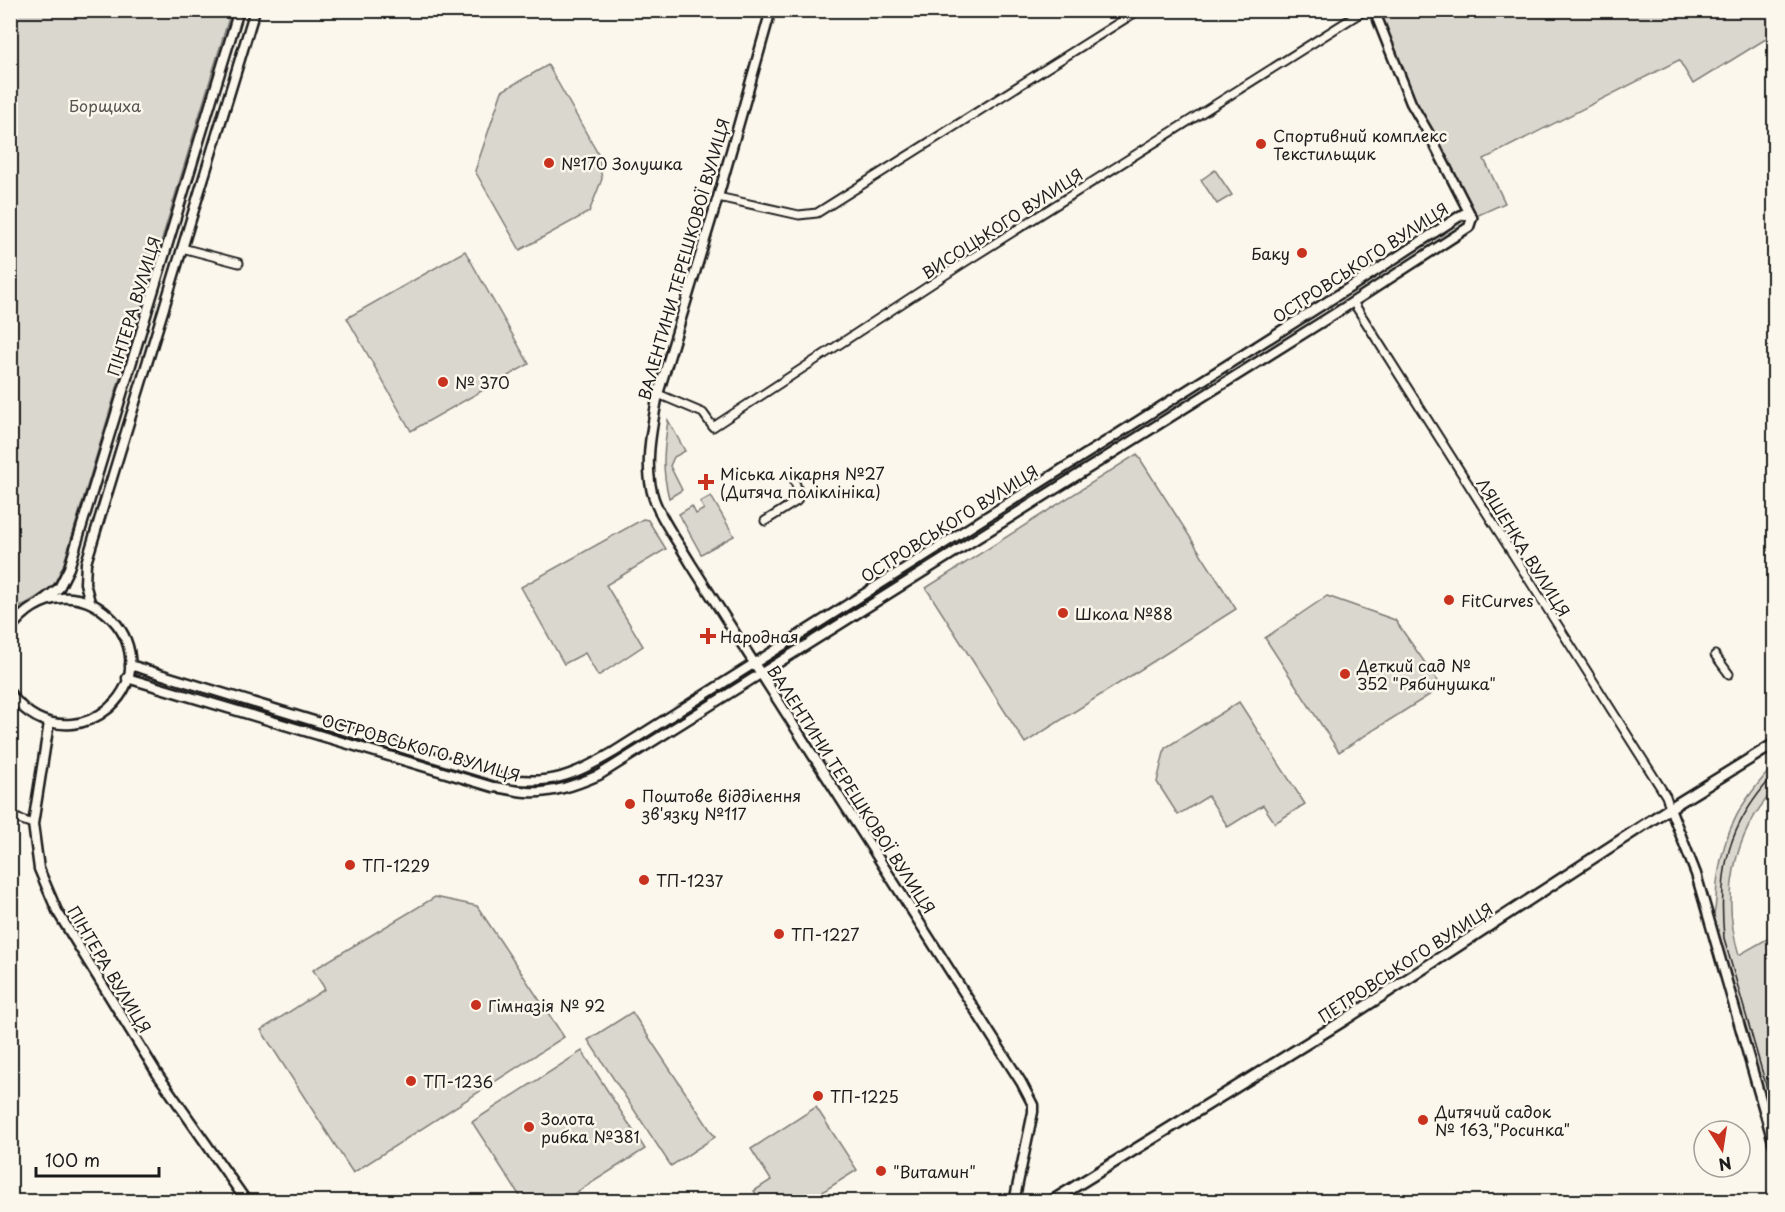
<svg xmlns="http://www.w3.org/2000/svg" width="1785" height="1212" viewBox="0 0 1785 1212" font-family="'Playpen Sans',sans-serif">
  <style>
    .green { fill: #dad7ce; stroke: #7b7a75; stroke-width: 1.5 }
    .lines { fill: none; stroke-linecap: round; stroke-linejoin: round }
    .minor-casing { stroke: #1c1c1c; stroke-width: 11 }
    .tertiary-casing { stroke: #1c1c1c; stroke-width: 13 }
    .secondary-casing { stroke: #1c1c1c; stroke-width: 14 }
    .minor { stroke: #fbf7ec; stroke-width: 7 }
    .tertiary { stroke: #fbf7ec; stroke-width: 8 }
    .secondary { stroke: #fbf7ec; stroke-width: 9 }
    .tram { stroke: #1c1c1c; stroke-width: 1.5 }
    .poi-dot { fill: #c8321e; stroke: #fbf7ec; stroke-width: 2 }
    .labels { text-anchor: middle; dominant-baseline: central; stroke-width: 5; stroke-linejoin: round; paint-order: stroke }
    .park-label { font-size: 16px; fill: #555451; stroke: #fbf7ec }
    .poi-label { font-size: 16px; fill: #1c1c1c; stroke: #fbf7ec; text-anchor: start }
    .street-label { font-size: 16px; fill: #1c1c1c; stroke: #fbf7ec }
  </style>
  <rect width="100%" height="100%" fill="#fbf7ec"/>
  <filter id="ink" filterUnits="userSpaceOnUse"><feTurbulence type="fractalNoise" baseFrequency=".0167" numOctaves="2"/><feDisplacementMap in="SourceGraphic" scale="12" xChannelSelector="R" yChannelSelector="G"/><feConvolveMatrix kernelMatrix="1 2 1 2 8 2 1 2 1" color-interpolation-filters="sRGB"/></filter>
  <g filter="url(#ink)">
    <g class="green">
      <path d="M11 10 231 11 63 566 54 584 47 591 20 607 11 619Z"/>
      <path d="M1374 11H1774V34L1693 84 1679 60 1484 159 1505 203 1472 218 1429 134Z"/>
      <path d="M548 65 598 154 602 179 589 212 520 250 475 171 502 91Z"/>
      <path d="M1215 170 1232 195 1217 204 1201 180Z"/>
      <path d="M465 251 529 364 411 431 347 318Z"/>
      <path d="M668 420 685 451 674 457 670 466 682 490 669 498C661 467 664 451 668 420Z"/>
      <path d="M1137 454 1236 609 1025 743 926 588Z"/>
      <path d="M711 496 734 536 701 554 679 514 692 506 696 514 704 509 700 502Z"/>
      <path d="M643 519 648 520 666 549 606 585 643 646 598 676 585 653 564 664 521 587Z"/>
      <path d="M1327 596 1395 620 1442 687 1339 752 1265 638Z"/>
      <path d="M1239 702 1305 804 1275 823 1263 805 1228 827 1208 796 1178 815 1157 782 1165 748Z"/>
      <path d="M1774 765V790C1733 835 1721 896 1739 955L1774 935V1144L1710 926C1718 910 1715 893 1718 876 1725 827 1742 801 1774 765Z"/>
      <path d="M435 897 477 906 564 1037 353 1173 261 1030 325 989 313 970Z"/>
      <path d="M632 1012 715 1137 671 1166 588 1040Z"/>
      <path d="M582 1051 645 1149 563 1201H523L472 1122Z"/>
      <path d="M816 1107 857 1170 808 1201H759L760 1200 754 1191 771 1180 751 1149Z"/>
    </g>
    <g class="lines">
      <defs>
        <g id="minor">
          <path d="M718 197 799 215 817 213 1139 10"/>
          <path d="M182 248 239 263"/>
          <path d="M1353 302 1666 796 1670 808"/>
          <path d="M658 394 703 413 713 427 962 264 1365 10"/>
          <path d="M765 521 797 501 799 494 795 482"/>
          <path d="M1715 655 1729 674"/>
          <path d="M10 816 33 824"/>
        </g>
        <g id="tertiary">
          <path d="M771 10 718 197 658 394C652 427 643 467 654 499 662 522 679 543 691 564L1021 1082 1033 1105V1112L1014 1202"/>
          <path d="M1374 10 1411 103 1429 134 1472 218"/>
          <path d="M41 602 59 588 69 568 239 10"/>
          <path d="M90 602 85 583 86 563 255 10"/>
          <path d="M10 629C73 546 175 648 109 708 98 717 86 723 72 724 45 726 26 715 10 693"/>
          <path d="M130 665 501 778C550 786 573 776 614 752L1360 281 1463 214 1472 218"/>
          <path d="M127 678 493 787C504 788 515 791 526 792 551 794 576 785 599 775L1336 313 1469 227 1472 218"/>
          <path d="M49 723 33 824 39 869 57 911 158 1075 247 1202"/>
          <path d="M1670 808 1696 874 1774 1145"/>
        </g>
        <path id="secondary" d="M1050 1202 1343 1021 1670 808 1774 744"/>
      </defs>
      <use href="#minor" class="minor-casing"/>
      <use href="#tertiary" class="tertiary-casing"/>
      <use href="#secondary" class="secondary-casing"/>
      <use href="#minor" class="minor"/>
      <use href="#tertiary" class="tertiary"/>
      <use href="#secondary" class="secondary"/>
      <path class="tram" d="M1774 775C1727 826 1718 870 1724 938L1774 1113"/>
    </g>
  </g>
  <g class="poi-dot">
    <circle cx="1261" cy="144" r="6"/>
    <circle cx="549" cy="163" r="6"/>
    <circle cx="1302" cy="253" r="6"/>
    <circle cx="443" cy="382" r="6"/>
    <path d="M703 473h6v6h6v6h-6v6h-6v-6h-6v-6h6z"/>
    <circle cx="1449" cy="600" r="6"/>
    <circle cx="1063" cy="613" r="6"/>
    <path d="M705 627h6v6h6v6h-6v6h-6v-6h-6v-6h6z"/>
    <circle cx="1345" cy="674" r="6"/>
    <circle cx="630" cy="804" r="6"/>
    <circle cx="350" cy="865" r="6"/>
    <circle cx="644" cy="880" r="6"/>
    <circle cx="779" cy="934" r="6"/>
    <circle cx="476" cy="1005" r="6"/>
    <circle cx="411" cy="1081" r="6"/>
    <circle cx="818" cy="1096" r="6"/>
    <circle cx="1423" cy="1120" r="6"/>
    <circle cx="529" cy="1127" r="6"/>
    <circle cx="881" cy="1171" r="6"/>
  </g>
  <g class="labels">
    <g class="park-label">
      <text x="105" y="105">Борщиха</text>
    </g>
    <g class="poi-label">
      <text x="1273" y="135">Спортивний комплекс<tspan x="1273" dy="18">Текстильщик</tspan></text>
      <text x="561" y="163">№170 Золушка</text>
      <text x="1290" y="253" text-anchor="end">Баку</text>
      <text x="455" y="382">№ 370</text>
      <text x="720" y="473">Міська лікарня №27<tspan x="720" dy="18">(Дитяча поліклініка)</tspan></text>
      <text x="1461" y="600">FitCurves</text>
      <text x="1075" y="613">Школа №88</text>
      <text x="720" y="636">Народная</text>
      <text x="1357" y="665">Деткий сад №<tspan x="1357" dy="18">352 "Рябинушка"</tspan></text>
      <text x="642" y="795">Поштове відділення<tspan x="642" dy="18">зв'язку №117</tspan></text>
      <text x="362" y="865">ТП-1229</text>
      <text x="656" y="880">ТП-1237</text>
      <text x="791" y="934">ТП-1227</text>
      <text x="488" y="1005">Гімназія № 92</text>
      <text x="423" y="1081">ТП-1236</text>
      <text x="830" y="1096">ТП-1225</text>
      <text x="1435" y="1111">Дитячий садок<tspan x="1435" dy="18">№ 163,"Росинка"</tspan></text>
      <text x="541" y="1118">Золота<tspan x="541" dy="18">рибка №381</tspan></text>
      <text x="893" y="1171">"Витамин"</text>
    </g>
    <g class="street-label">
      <text transform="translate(1002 223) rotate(-33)">ВИСОЦЬКОГО ВУЛИЦЯ</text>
      <text transform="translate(683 259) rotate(-74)">ВАЛЕНТИНИ ТЕРЕШКОВОЇ ВУЛИЦЯ</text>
      <text transform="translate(1360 262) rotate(-33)">ОСТРОВСЬКОГО ВУЛИЦЯ</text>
      <text transform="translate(133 306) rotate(-73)">ПІНТЕРА ВУЛИЦЯ</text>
      <text transform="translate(949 523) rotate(-32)">ОСТРОВСЬКОГО ВУЛИЦЯ</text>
      <text transform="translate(1524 547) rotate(58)">ЛЯШЕНКА ВУЛИЦЯ</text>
      <text transform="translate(421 747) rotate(16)">ОСТРОВСЬКОГО ВУЛИЦЯ</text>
      <text transform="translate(852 789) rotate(57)">ВАЛЕНТИНИ ТЕРЕШКОВОЇ ВУЛИЦЯ</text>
      <text transform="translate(1405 962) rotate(-33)">ПЕТРОВСЬКОГО ВУЛИЦЯ</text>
      <text transform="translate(110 969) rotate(59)">ПІНТЕРА ВУЛИЦЯ</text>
    </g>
  </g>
  <rect width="1785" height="1212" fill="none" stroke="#fbf7ec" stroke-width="36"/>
  <rect x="18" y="18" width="1749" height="1176" fill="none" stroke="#1c1c1c" stroke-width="2" filter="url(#ink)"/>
  <g transform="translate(1722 1149) rotate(168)"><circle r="28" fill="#fbf7ec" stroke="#a29f99" stroke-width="1.5"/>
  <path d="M0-4.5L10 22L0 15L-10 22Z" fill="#c8321e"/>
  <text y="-9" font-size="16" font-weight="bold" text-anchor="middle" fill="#1c1c1c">N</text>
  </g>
  <path d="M36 1167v9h123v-9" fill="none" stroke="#1c1c1c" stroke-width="3"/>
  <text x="45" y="1167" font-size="18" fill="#1c1c1c" stroke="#fbf7ec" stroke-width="4.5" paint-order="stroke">100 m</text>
</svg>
